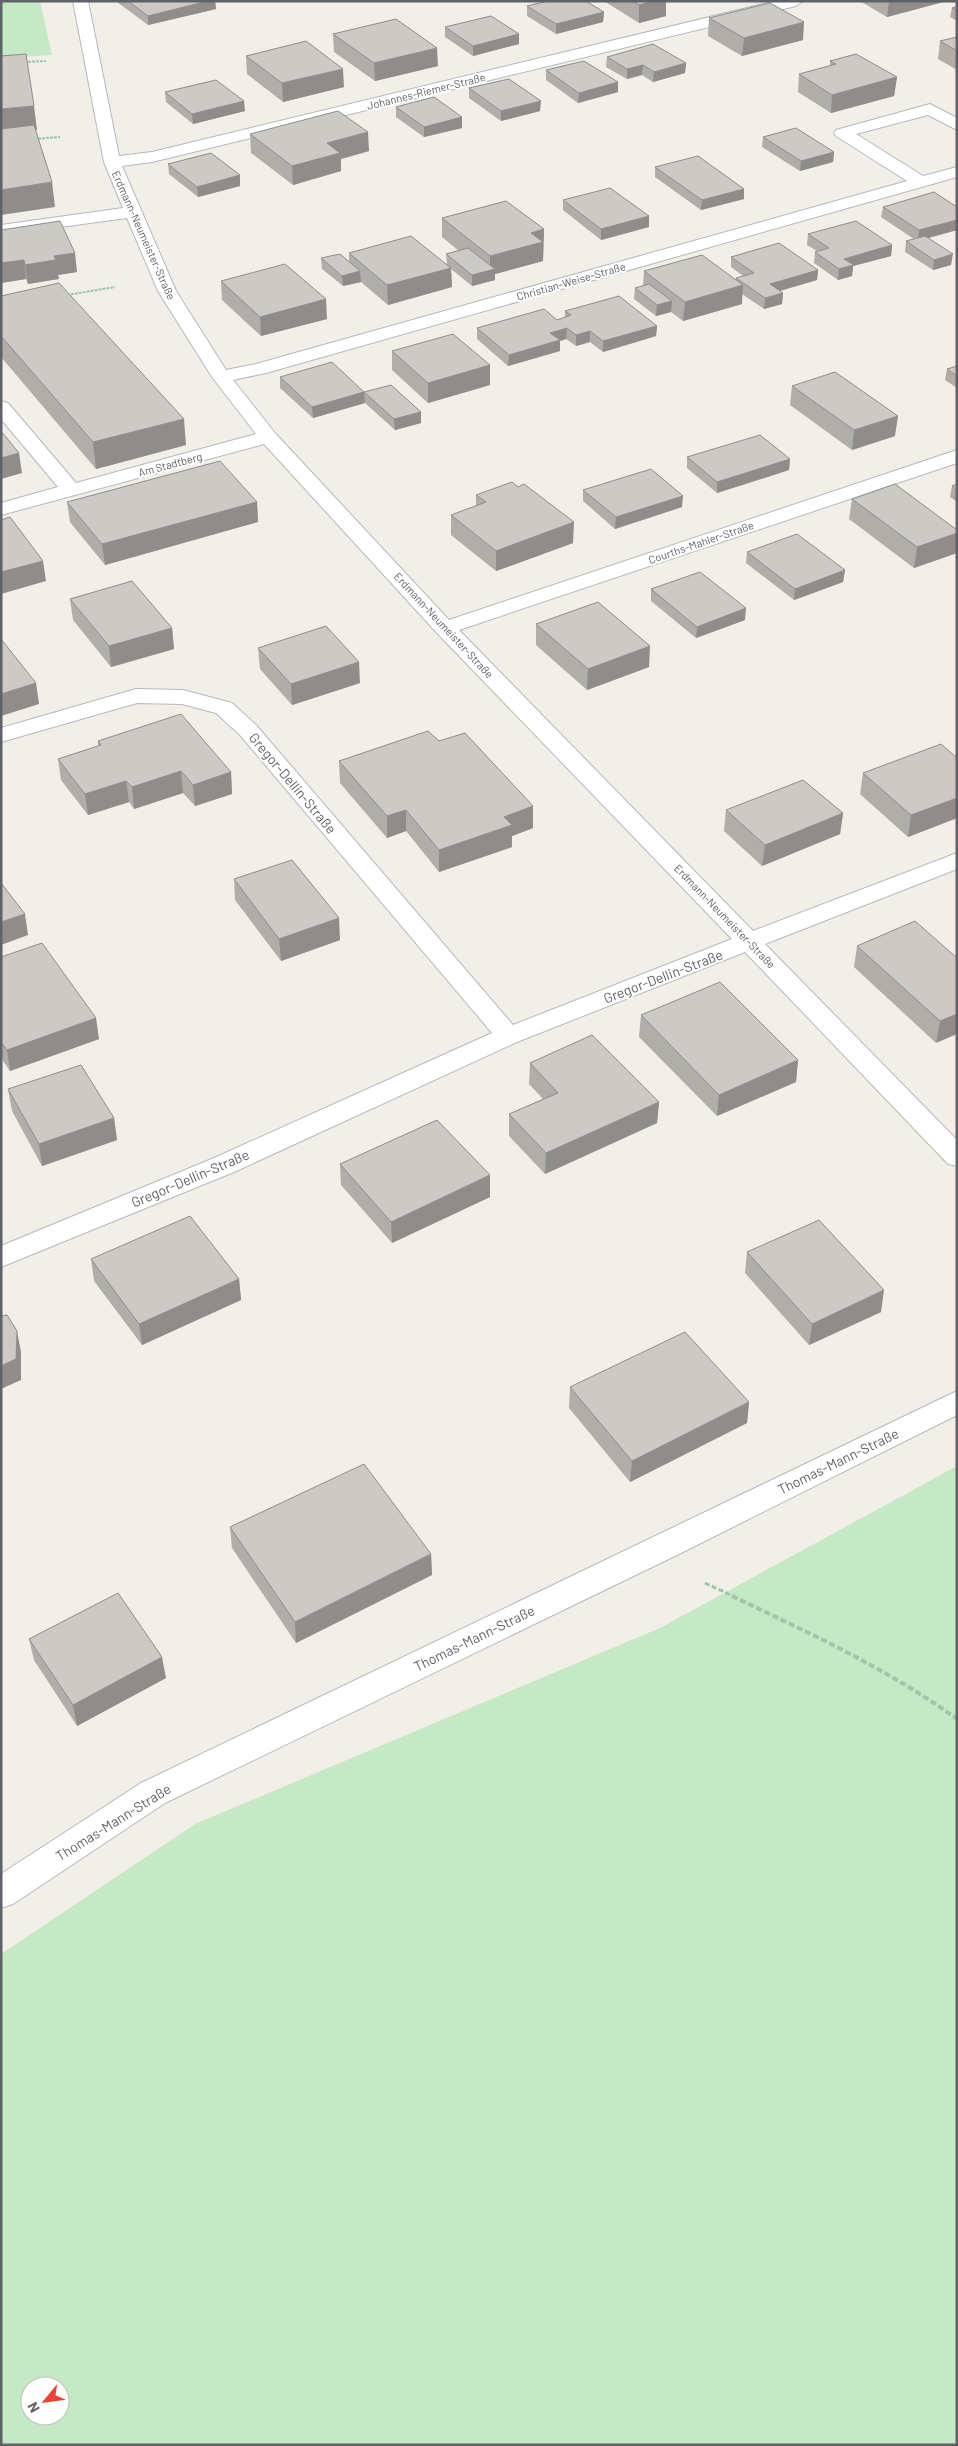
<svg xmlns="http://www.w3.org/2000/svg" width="958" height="2446" viewBox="0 0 958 2446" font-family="Barlow,sans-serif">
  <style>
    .green { fill: #c5e8c5; fill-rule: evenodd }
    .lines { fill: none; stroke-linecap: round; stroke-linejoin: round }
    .minor-casing { stroke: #b5b8bc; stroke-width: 2 }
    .path-far2 { stroke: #9cc7a9; stroke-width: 2; stroke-dasharray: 3 1; stroke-linecap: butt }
    .path-far1 { stroke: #9cc7a9; stroke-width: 3; stroke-dasharray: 5 2.5; stroke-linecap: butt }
    .path { stroke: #9cc7a9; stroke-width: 4; stroke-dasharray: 6 3; stroke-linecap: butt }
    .minor { fill: #fff; fill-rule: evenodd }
    .wall { fill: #afaea9 }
    .shaded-wall { fill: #8f8d8a }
    .building { fill: #cccac5; stroke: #8f8d8a }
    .labels { text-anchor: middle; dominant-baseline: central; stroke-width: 4; stroke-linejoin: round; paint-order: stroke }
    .far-street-label { font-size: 11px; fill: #5f6368; stroke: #fff }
    .street-label { font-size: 14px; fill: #5f6368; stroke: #fff }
  </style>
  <rect width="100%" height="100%" fill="#f1efe8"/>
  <g class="green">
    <path d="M1 1H40L52 55 1 58Z"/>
    <path d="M957 1466V2445H1V1954L195 1824 660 1628ZM30 2386H60V2416H30Z"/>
  </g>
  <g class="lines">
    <defs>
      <g id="minor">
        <path d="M73 1H88L119 156 152 152 776 1H803L796 6 152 162 122 166 176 291 226 370 256 364 907 181 836 136 834 133 836 130 930 104 957 118V130L928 115 856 134 923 176 957 167V177L266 373 233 380 275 433 449 620 957 450V463L459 630 753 931 957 853V869L765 944 957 1140V1166L948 1164 745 952 517 1042 234 1172 1 1267V1246L214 1158 492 1033 240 735 216 713 182 704 137 703 1 742V728L136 689 183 690 232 703 256 725 513 1025 732 939 437 633 264 444 1 515V503L58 487 1 419V401L8 403 76 483 256 434 212 377 158 291 127 218 1 235V225L123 208 104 162Z"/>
        <path d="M957 1391V1415L677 1555 165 1803 13 1904 1 1908V1874L141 1783Z"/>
      </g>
    </defs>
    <use href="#minor" class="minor-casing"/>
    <g class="path-far2">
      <path d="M24 62 46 61"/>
      <path d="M34 139 60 137"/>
      <path d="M67 295 115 287"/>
    </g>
    <path class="path-far1" d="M705 1583 735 1597"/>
    <path class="path" d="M732 1596C809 1633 888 1669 957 1719"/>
    <use href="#minor" class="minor"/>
  </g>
  <g class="wall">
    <path d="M117 1H215L216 9 148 25 117 2Z"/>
    <path d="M604 1H668L666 2V16L639 23Z"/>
    <path d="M860 1H947L887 17Z"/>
    <path d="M527 6 604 12 603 22 556 34 527 16Z"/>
    <path d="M957 6V21L950 17 952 8Z"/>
    <path d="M709 18 803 40 742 56 708 36Z"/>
    <path d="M445 27 519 34V44L473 56 445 37Z"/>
    <path d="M333 34 438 66 375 81 334 52Z"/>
    <path d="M957 37V70L938 59 940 41Z"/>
    <path d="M246 56 344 87 283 102 247 74Z"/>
    <path d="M607 57 686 63 685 73 653 82 642 75 627 79 606 67Z"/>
    <path d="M830 61 897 77 894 96 831 113 798 92 799 74 830 66Z"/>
    <path d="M546 70 618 92 578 103 546 80Z"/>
    <path d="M469 88 540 111 501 121 469 98Z"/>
    <path d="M165 92 245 111 193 124 166 102Z"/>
    <path d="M396 107 462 117V128L424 137 396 117Z"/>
    <path d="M250 134 369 151 341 159V171L293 185 251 153Z"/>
    <path d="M763 137 834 152 833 162 800 171 762 147Z"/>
    <path d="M168 164 240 175V186L198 197 169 174Z"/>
    <path d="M655 167 744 189V199L701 210 655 177Z"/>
    <path d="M563 200 649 227 601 240 563 210Z"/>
    <path d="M883 207H957V230L928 238 951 265 933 270 905 252 906 241 914 239 881 217Z"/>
    <path d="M442 218 544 229 543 261 495 274V280L472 286 451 269 452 287 388 305 361 282 343 286 322 269 321 258 349 261V253L447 264 446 254 459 251 442 237Z"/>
    <path d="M1 230 77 272 58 275 59 279 51 280 28 284 26 279 1 283Z"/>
    <path d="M808 234 892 245 891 256 853 266 852 276 838 280 814 263 815 252 817 251 807 245Z"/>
    <path d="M731 257 818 270 817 280 780 291 783 293 782 304 764 309 742 294V304L683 321 671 312 656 316 634 299 635 288 643 286 644 271 736 280V278L743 276 731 267Z"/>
    <path d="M221 281 327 319 261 336 222 300Z"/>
    <path d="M1 296 186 445 96 469 1 357Z"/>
    <path d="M565 311 657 326 656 336 603 352 590 342 576 346 566 339 560 341V351L508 366 477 339V328L557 320 565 317Z"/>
    <path d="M392 351 490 385 428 403 392 370Z"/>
    <path d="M957 366V388L945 380 947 369Z"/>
    <path d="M280 377 364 392 421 412V423L395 430 365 403 313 418 280 388Z"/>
    <path d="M792 386 895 436 852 450 790 405Z"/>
    <path d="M687 457 790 459 789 470 717 493 687 468Z"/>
    <path d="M957 484V502L950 497 952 486Z"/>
    <path d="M583 490 682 507 615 529 583 501Z"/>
    <path d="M476 495 573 543 496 571 451 535V515L476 506Z"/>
    <path d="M852 499 957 530V553L914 568 849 519Z"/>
    <path d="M67 502H257L258 522 105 565 70 522Z"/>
    <path d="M747 552 845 570 843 582 794 600 746 563Z"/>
    <path d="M651 589 745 620 696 638 651 601Z"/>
    <path d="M70 599 172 628 174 649 111 667 73 620Z"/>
    <path d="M536 624 649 667 587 690 536 645Z"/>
    <path d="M258 648 360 683 292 705 260 669Z"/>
    <path d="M98 741 231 772 232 794 195 806 183 793 134 809 129 802 88 815 61 780 58 759 98 746Z"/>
    <path d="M439 741 533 806V828L512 836V847L439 872 406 831 387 838 340 783 339 761Z"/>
    <path d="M957 758V818L908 837 860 794 863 773Z"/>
    <path d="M726 810 843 813 840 834 762 866 724 831Z"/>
    <path d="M234 879 340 940 281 961 235 900Z"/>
    <path d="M857 946 957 958 936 1043 854 967Z"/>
    <path d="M1 957 99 1039 10 1071 1 1058Z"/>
    <path d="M641 1015 798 1060 796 1082 717 1116 639 1037Z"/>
    <path d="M530 1063 659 1102 657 1123 545 1174 509 1136V1114L543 1099 529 1084Z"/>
    <path d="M8 1089 114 1118 117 1140 42 1166 12 1111Z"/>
    <path d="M340 1164 490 1175V1197L392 1243 341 1185Z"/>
    <path d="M747 1252 881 1312 809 1345 745 1273Z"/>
    <path d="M91 1259 239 1279 241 1300 142 1345 94 1281Z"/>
    <path d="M570 1387 749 1402 747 1423 630 1482 569 1408Z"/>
    <path d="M230 1527 431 1554 432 1575 296 1643 232 1548Z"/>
    <path d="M29 1639 166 1678 77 1726 34 1660Z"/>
  </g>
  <g class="shaded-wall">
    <path d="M208 1H215L216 9 148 25V16Z"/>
    <path d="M649 1H668L666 2V16L639 23V5Z"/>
    <path d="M889 1H947L887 17Z"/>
    <path d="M604 12 603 22 556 34V24Z"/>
    <path d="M804 22 803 40 742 56 744 38Z"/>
    <path d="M519 34V44L473 56V46Z"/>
    <path d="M437 48 438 66 375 81 374 63Z"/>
    <path d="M686 63 685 73 653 82 654 72Z"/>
    <path d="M643 65 642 75 627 79V69Z"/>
    <path d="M343 69 344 87 283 102 282 83Z"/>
    <path d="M897 77 894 96 831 113 832 95Z"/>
    <path d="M618 82V92L578 103 579 93Z"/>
    <path d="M244 101 245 111 193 124 192 114Z"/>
    <path d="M541 101 540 111 501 121V111Z"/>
    <path d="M34 106 37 130 1 133V109Z"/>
    <path d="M462 117V128L424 137V127Z"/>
    <path d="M368 132 369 151 341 159V171L293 185 292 166 327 143Z"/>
    <path d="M834 152 833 162 800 171 801 161Z"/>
    <path d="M240 175V186L198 197 197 187Z"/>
    <path d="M52 182 55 207 1 215V190Z"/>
    <path d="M744 189V199L701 210 702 200Z"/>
    <path d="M649 216V227L601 240V229Z"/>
    <path d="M957 220V230L918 241 919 230Z"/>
    <path d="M544 229 543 261 495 274V280L472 286V275L490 270V256L531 233Z"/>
    <path d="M892 245 891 256 853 266 852 276 838 280 839 269 844 259Z"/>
    <path d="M75 253 77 272 58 275 59 279 28 284 25 265 54 256Z"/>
    <path d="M953 254 951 265 933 270 934 260Z"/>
    <path d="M24 260 26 279 1 283V263Z"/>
    <path d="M451 268 452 287 388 305 387 285Z"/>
    <path d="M818 270 817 280 769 294 770 284Z"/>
    <path d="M360 271 361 282 343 286 342 276Z"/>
    <path d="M743 285 742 304 683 321 685 302Z"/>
    <path d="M783 293 782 304 764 309 765 298Z"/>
    <path d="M326 299 327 319 261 336 260 317Z"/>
    <path d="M672 301 671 312 656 316 657 305Z"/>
    <path d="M657 326 656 336 603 352V341Z"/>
    <path d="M567 328 566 339 560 341V351L508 366 509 355 550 333Z"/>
    <path d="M590 331V342L576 346V335Z"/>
    <path d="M490 365V385L428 403V383Z"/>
    <path d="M364 392 365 403 313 418 312 407Z"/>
    <path d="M421 412V423L395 430 394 419Z"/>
    <path d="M898 416 895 436 852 450 854 430Z"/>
    <path d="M184 419 186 445 96 469 93 442Z"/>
    <path d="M19 453 22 473 1 479V458Z"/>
    <path d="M790 459 789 470 717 493V482Z"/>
    <path d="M683 496 682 507 615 529 616 517Z"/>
    <path d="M257 502 258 522 105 565 102 544Z"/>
    <path d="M574 522 573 543 496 571V551Z"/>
    <path d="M957 533V553L914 568 917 547Z"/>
    <path d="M43 561 46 581 1 594V572Z"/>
    <path d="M845 570 843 582 794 600 795 589Z"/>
    <path d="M746 608 745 620 696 638 697 627Z"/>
    <path d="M172 628 174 649 111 667 109 646Z"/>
    <path d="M650 646 649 667 587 690 588 669Z"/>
    <path d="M359 662 360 683 292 705 291 684Z"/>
    <path d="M36 683 39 704 1 716V694Z"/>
    <path d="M181 771 183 793 134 809 132 787Z"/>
    <path d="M231 772 232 794 195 806 193 785Z"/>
    <path d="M126 781 129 802 88 815 85 794Z"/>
    <path d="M957 798V818L908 837 911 815Z"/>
    <path d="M533 806V828L512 836V847L439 872V850L504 817Z"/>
    <path d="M406 810V831L387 838V816Z"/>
    <path d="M843 813 840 834 762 866 765 845Z"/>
    <path d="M25 914 28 935 1 945V922Z"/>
    <path d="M339 918 340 940 281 961 279 939Z"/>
    <path d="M957 1014V1034L936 1043 940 1021Z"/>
    <path d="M96 1018 99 1039 10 1071 7 1050Z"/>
    <path d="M798 1060 796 1082 717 1116 719 1095Z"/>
    <path d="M659 1102 657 1123 545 1174 546 1153Z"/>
    <path d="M114 1118 117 1140 42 1166 39 1144Z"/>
    <path d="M490 1175V1197L392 1243 391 1222Z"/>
    <path d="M239 1279 241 1300 142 1345 139 1324Z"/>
    <path d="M884 1290 881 1312 809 1345 812 1324Z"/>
    <path d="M17 1331 21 1352V1380L1 1389V1366Z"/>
    <path d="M749 1402 747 1423 630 1482 632 1461Z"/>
    <path d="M431 1554 432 1575 296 1643 295 1622Z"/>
    <path d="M162 1657 166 1678 77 1726 73 1705Z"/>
  </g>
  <g class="building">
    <path d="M128 1H208L148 16Z"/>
    <path d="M548 1H586L604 12 556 24 527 6Z"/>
    <path d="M633 1H654L639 5Z"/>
    <path d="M770 3 804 22 744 38 709 18Z"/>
    <path d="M957 6V10L952 8Z"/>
    <path d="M491 16 519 34 473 46 445 27Z"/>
    <path d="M396 19 437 48 374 63 333 34Z"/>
    <path d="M957 37V51L940 41Z"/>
    <path d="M306 41 343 69 282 83 246 56Z"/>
    <path d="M653 44 686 63 654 72 643 65 627 69 607 57Z"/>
    <path d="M26 54 34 106 1 109V56Z"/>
    <path d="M856 54 897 77 832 95 799 74 836 64 830 61Z"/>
    <path d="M584 61 618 82 579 93 546 70Z"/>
    <path d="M509 79 541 101 501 111 469 88Z"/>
    <path d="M216 80 244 101 192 114 165 92Z"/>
    <path d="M434 97 462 117 424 127 396 107Z"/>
    <path d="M338 111 368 132 327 143 340 153 292 166 250 134Z"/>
    <path d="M34 125 52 182 1 190V129Z"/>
    <path d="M796 128 834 152 801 161 763 137Z"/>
    <path d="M211 153 240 175 197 187 168 164Z"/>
    <path d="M698 156 744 189 702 200 655 167Z"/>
    <path d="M610 188 649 216 601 229 563 200Z"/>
    <path d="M934 192 957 207V220L919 230 883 207Z"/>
    <path d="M506 201 544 229 531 233 543 242 490 256 442 218Z"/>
    <path d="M60 221 75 253 54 256 56 260 49 261 25 265 24 260 1 263V230Z"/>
    <path d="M856 221 892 245 844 259 854 265 839 269 815 252 829 248 808 234Z"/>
    <path d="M411 236 451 268 387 285 349 253Z"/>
    <path d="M925 236 953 254 934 260 906 241Z"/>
    <path d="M779 243 818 270 770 284 783 293 765 298 736 278 754 273 731 257Z"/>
    <path d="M468 248 495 269 472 275 446 254Z"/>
    <path d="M340 254 360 271 342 276 321 258Z"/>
    <path d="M702 255 743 285 685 302 644 271Z"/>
    <path d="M285 264 326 299 260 317 221 281Z"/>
    <path d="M59 283 184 419 93 442 1 336V296Z"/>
    <path d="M649 284 672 301 657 305 635 288Z"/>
    <path d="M619 296 657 326 603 341 590 331 576 335 567 328 550 333 560 340 509 355 477 328 544 309 557 320 571 315 565 311Z"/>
    <path d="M453 334 490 365 428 383 392 351Z"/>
    <path d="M332 362 364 392 312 407 280 377Z"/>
    <path d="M957 366V376L947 369Z"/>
    <path d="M835 372 898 416 854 430 792 386Z"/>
    <path d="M391 385 421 412 394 419 364 392Z"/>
    <path d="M1 431 19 453 1 458Z"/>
    <path d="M760 435 790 459 717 482 687 457Z"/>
    <path d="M220 461 257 502 102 544 67 502Z"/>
    <path d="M651 469 683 496 616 517 583 490Z"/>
    <path d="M512 482 518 487 524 484 574 522 496 551 451 515 486 502 476 495Z"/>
    <path d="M895 484 957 530V533L917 547 852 499Z"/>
    <path d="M957 484V490L952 486Z"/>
    <path d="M10 517 43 561 1 572V520Z"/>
    <path d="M797 534 845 570 795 589 747 552Z"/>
    <path d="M700 572 746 608 697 627 651 589Z"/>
    <path d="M132 581 172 628 109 646 70 599Z"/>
    <path d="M598 602 650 646 588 669 536 624Z"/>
    <path d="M326 626 359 662 291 684 258 648Z"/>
    <path d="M1 639 36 683 1 694Z"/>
    <path d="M181 714 231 772 193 785 181 771 132 787 126 781 85 794 58 759 101 745 98 741Z"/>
    <path d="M428 731 439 741 465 733 533 806 504 817 512 825 439 850 406 810 387 816 339 761Z"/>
    <path d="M941 744 957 758V798L911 815 863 773Z"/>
    <path d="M803 780 843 813 765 845 726 810Z"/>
    <path d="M292 860 339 918 279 939 234 879Z"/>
    <path d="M1 883 25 914 1 922Z"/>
    <path d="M915 921 957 958V1014L940 1021 857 946Z"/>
    <path d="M42 943 96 1018 7 1050 1 1042V957Z"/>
    <path d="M720 982 798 1060 719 1095 641 1015Z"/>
    <path d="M592 1035 659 1102 546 1153 509 1114 558 1093 530 1063Z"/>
    <path d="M81 1065 114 1118 39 1144 8 1089Z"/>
    <path d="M437 1120 490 1175 391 1222 340 1164Z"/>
    <path d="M190 1216 239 1279 139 1324 91 1259Z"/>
    <path d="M819 1220 884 1290 812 1324 747 1252Z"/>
    <path d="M7 1315 17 1331 16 1359 1 1366V1316Z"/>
    <path d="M685 1332 749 1402 632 1461 570 1387Z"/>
    <path d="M364 1464 431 1554 295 1622 230 1527Z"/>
    <path d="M118 1593 162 1657 73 1705 29 1639Z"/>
  </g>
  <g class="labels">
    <g class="far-street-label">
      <text transform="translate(426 91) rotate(-14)">Johannes-Riemer-Straße</text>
      <text transform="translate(144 235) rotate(66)">Erdmann-Neumeister-Straße</text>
      <text transform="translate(571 281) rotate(-16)">Christian-Weise-Straße</text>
      <text transform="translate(170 464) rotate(-15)">Am Stadtberg</text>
      <text transform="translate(701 542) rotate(-19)">Courths-Mahler-Straße</text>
      <text transform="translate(444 625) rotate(47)">Erdmann-Neumeister-Straße</text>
      <text transform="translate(725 916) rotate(46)">Erdmann-Neumeister-Straße</text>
    </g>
    <g class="street-label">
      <text transform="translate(293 783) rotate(50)">Gregor-Dellin-Straße</text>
      <text transform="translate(663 976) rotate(-21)">Gregor-Dellin-Straße</text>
      <text transform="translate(190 1178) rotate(-23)">Gregor-Dellin-Straße</text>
      <text transform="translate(838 1461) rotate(-26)">Thomas-Mann-Straße</text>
      <text transform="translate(474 1638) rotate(-26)">Thomas-Mann-Straße</text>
      <text transform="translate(113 1822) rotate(-32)">Thomas-Mann-Straße</text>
    </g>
  </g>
  <rect width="958" height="2446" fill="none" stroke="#5f6368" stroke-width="5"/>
  <g transform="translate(45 2401) rotate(241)"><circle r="24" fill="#ffffff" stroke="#bfc1c3"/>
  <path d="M0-4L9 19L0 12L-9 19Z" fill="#ea4335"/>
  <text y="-8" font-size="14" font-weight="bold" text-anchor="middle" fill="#5f6368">N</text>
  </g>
</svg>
